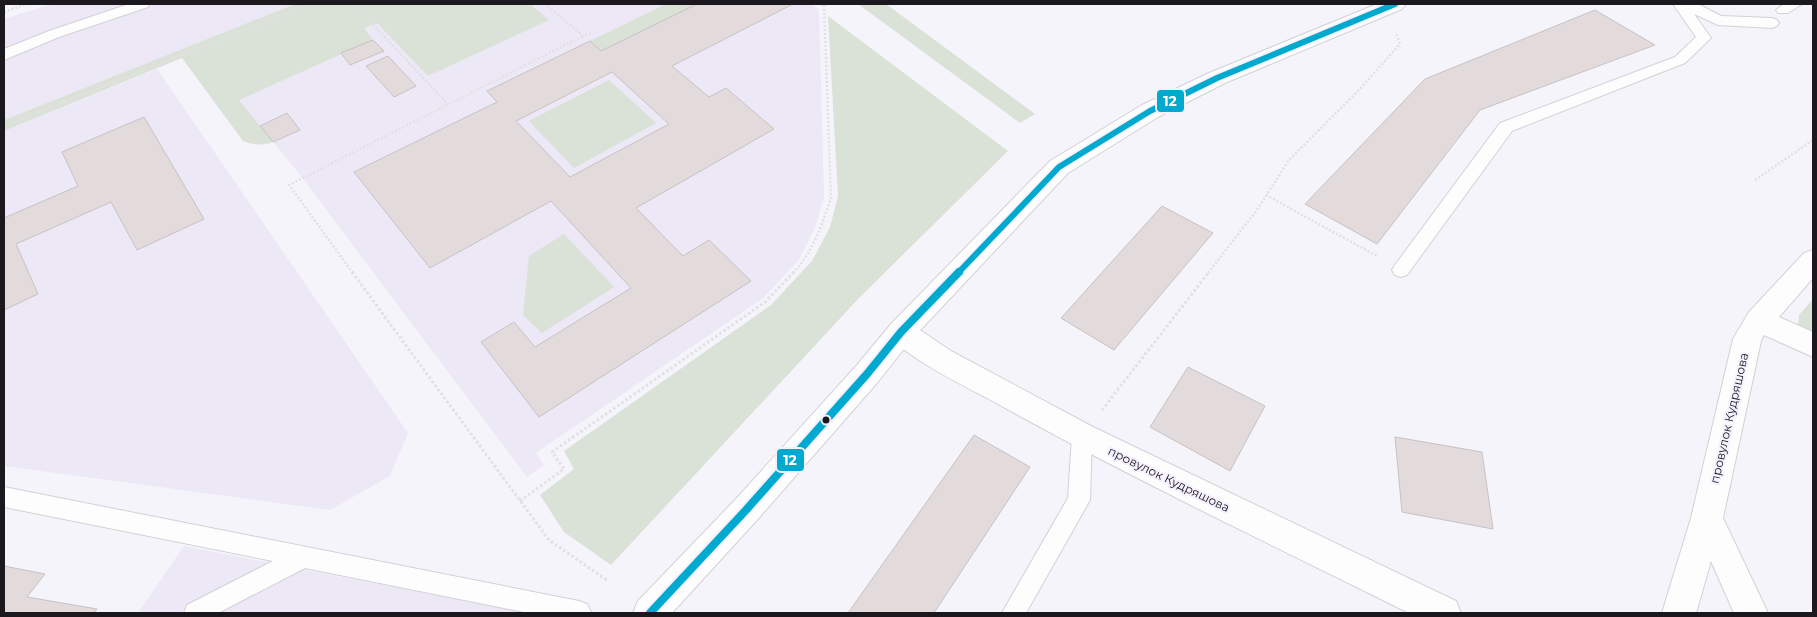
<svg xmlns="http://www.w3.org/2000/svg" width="1817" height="617" viewBox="0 0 1817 617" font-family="Montserrat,sans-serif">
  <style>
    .built { fill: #ece8f6 }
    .green { fill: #dae1d7 }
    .building { fill: #e3dbdb; stroke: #c6c2c4; fill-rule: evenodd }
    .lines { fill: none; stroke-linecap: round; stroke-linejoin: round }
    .lane-casing { stroke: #d2d1d6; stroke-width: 2 }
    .street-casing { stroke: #d2d1d6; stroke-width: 2 }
    .secondary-casing { stroke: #d2d1d6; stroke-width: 2 }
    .path-far1 { stroke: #e1e0e3; stroke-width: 2.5; stroke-dasharray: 2 2; stroke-linecap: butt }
    .path { stroke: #e1e0e3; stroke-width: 3; stroke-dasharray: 2.5 2.5; stroke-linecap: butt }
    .lane { fill: #fefdfe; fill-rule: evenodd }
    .street { fill: #fefdfe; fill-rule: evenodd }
    .secondary { fill: #fefdfe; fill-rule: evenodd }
    .bus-1-far1-casing { stroke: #f4f0fe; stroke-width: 9 }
    .bus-1-casing { stroke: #f4f0fe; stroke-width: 12 }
    .bus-1-far1 { stroke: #00a9ce; stroke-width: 6 }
    .bus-1 { stroke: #00a9ce; stroke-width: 8 }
    .bus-dot { fill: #1b191e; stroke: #f4f0fe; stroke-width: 2 }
    .labels { text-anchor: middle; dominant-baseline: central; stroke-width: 4; stroke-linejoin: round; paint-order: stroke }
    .street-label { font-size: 12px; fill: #1b191e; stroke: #f4f0fe }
    .line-badge { stroke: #f4f0fe; stroke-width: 2 }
    .badge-label { font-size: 14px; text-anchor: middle; font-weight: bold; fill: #fff }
  </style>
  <rect width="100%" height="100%" fill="#f5f4fa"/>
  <g class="built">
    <path d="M52 4H295L4 120V19Z"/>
    <path d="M325 4H812L819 10 824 197 815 228 798 261 762 299 536 453 544 465 527 477 301 176 239 100Z"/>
    <path d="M157 69 408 433 390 476 330 510 4 466V131Z"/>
    <path d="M184 546 526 613H138Z"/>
  </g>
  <g class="green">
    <path d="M295 4H530L549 20 428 76 377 23 364 28 373 40 239 100 273 142C262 146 254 145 243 141L182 58 4 131V120Z"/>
    <path d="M666 4H697L601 51 590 41Z"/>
    <path d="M858 4H886L1035 114 1020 123Z"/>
    <path d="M828 16 1008 151 859 298 611 565 564 532 540 495 574 469 564 451 771 305 812 261 830 227 838 196Z"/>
    <path d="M609 80 656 123 574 168 529 121Z"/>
    <path d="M564 234 614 287 542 333 523 315 529 256Z"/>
    <path d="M1813 299V341L1798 327 1799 315Z"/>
  </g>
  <g class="building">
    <path d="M697 4H793L672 66 709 97 726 88 774 129 636 208 683 256 709 240 751 281 539 417 481 342 514 322 535 347 631 288 551 201 430 268 354 172 497 102 487 91 590 41 601 51ZM612 72 669 124 570 177 516 121Z"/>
    <path d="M1595 10 1655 45 1480 110 1377 244 1305 204 1425 79Z"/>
    <path d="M373 40 384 51 350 65 341 53Z"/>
    <path d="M388 56 416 86 394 97 366 66Z"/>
    <path d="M287 113 300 130 273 142 260 126Z"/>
    <path d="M144 117 204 219 137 250 111 202 16 244 38 294 4 310V218L78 186 62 152Z"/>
    <path d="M1162 206 1213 233 1114 350 1061 318Z"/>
    <path d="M1188 367 1265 406 1230 471 1150 427Z"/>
    <path d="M974 435 1030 467 934 613H848Z"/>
    <path d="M1395 437 1482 452 1493 529 1402 512Z"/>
    <path d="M4 566 45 574 27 597 97 609 94 613H4Z"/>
  </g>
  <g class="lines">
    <defs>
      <g id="lane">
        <path d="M129 4H150L148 7 59 37 4 60V49L49 31Z"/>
        <path d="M1673 4H1698L1721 16 1772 18 1777 20 1779 23 1777 26 1772 28 1718 25 1694 14 1711 38 1685 63 1512 131 1407 275 1401 277 1395 275 1392 270 1395 265 1500 123 1675 57 1696 37Z"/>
        <path d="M1784 4H1802L1788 13H1778L1776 10Z"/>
        <path d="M1082 427 1089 430 1092 436 1090 500 1026 613H1002L1068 498 1072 436 1075 430Z"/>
        <path d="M4 487 579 601 587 604 591 612 529 613 305 568 218 613H184L187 605 273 561 4 507Z"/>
      </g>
      <g id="street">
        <path d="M1813 250V278L1779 317 1813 332V357L1764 335 1761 341 1723 518 1768 613H1734L1711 561 1696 613H1662L1691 518 1733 339 1749 312 1804 253Z"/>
        <path d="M901 321 911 324 951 351 1093 427 1456 601 1461 613H1409C1268 543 1125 475 987 398 964 386 898 353 887 332L891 324Z"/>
      </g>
      <path id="secondary" d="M1377 4H1406L1402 9 1225 83 1158 117 1068 173 911 340 877 383 757 520 672 613H633L638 601 735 500 857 365 891 324 1050 161 1142 105 1209 73Z"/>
    </defs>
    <use href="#lane" class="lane-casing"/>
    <use href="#street" class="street-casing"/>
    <use href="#secondary" class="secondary-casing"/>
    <g class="path-far1">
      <path d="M367 4 356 7 448 104"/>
      <path d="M545 4 583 36 591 33"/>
      <path d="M4 12 26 4"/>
      <path d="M4 126 312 4"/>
      <path d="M1755 180 1813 140"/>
      <path d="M1266 195 1377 256"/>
      <path d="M353 273 289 185 583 36"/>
      <path d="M793 273C813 252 822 225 831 198L824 4"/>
      <path d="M1208 273 1257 210 1289 160 1360 89 1400 44 1396 32"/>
    </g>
    <g class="path">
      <path d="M352 272 549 540 608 581"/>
      <path d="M1102 410 1209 272"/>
      <path d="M520 501 564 469 552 452 765 302 794 272"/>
    </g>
    <use href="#lane" class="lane"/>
    <use href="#street" class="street"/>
    <use href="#secondary" class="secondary"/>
    <defs>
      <path id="bus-1-far1" d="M958 273 1059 167 1150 111 1217 78 1395 4"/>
      <path id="bus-1" d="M650 613 746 510 867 374 901 332 959 272"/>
    </defs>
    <use href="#bus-1-far1" class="bus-1-far1-casing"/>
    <use href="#bus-1" class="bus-1-casing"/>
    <use href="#bus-1-far1" class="bus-1-far1"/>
    <use href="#bus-1" class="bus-1"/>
  </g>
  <circle class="bus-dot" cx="826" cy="420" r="4.5"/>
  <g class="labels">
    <g class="street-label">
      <text transform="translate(1729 418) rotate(-77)">провулок Кудряшова</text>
      <text transform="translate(1169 479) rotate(26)">провулок Кудряшова</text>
    </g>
  </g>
  <g class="line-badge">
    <rect x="1156" y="89" width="29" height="24" rx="5" fill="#00a9ce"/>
    <rect x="776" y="448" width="29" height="24" rx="5" fill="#00a9ce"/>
  </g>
  <g class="badge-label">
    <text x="1170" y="106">12</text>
    <text x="790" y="465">12</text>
  </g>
  <rect width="1817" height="617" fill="none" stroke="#1b191e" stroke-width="10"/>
</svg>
